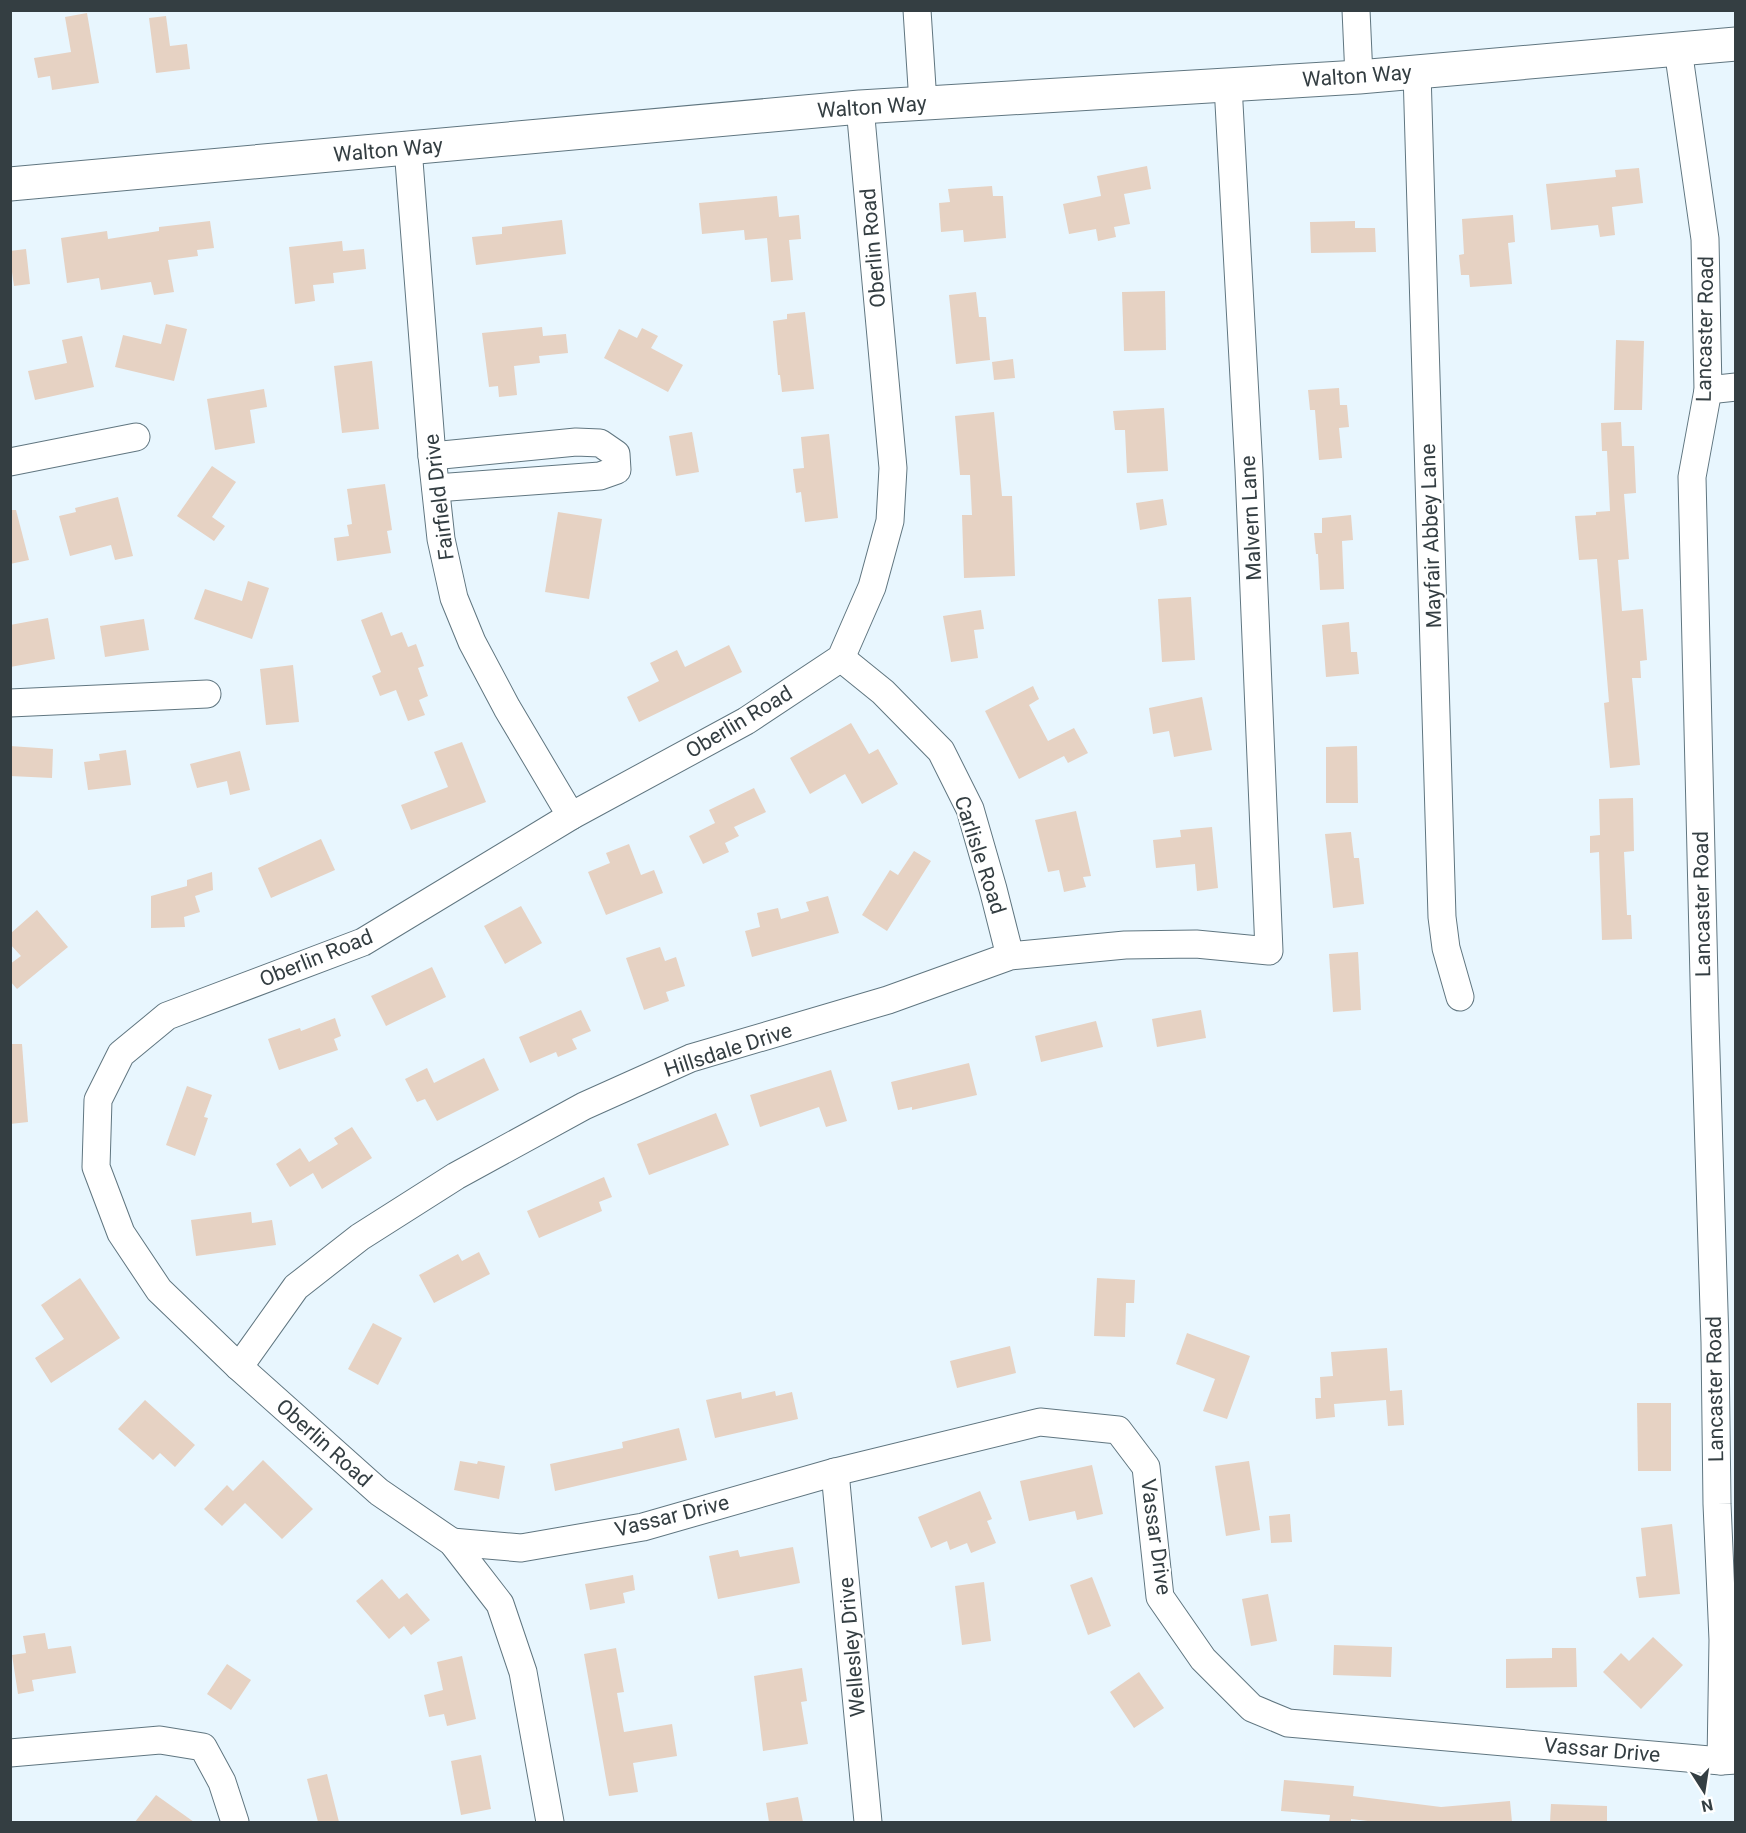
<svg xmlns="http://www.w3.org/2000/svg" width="1746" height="1833" viewBox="0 0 1746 1833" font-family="Roboto,sans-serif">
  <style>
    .building { fill: #e6d2c3 }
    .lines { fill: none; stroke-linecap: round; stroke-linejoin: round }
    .minor-casing { stroke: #607680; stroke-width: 29 }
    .major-casing { stroke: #607680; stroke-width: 35 }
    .minor { stroke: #fff; stroke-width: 27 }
    .major { stroke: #fff; stroke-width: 33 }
    .labels { text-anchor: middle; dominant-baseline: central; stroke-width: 4.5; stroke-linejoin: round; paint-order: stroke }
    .street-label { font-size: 21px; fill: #343e42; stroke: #fff }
  </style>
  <rect width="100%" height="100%" fill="#e8f6fe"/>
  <g class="building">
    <path d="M87 13 99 83 52 90 50 76 38 78 34 58 71 52 65 17Z"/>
    <path d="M166 16 170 46 187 44 190 69 156 73 149 18Z"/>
    <path d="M1147 166 1151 189 1124 194 1130 224 1114 227 1116 237 1098 241 1096 229 1069 234 1063 204 1101 196 1097 176Z"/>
    <path d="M1639 168 1643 203 1612 207 1615 235 1600 237 1598 225 1551 230 1546 184 1616 177 1615 170Z"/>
    <path d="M992 186 993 196H1003L1006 238 964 242 963 230 941 232 939 203 950 202 948 189Z"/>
    <path d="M777 196 779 217 799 215 801 239 789 240 793 280 771 282 767 238 745 240 744 230 702 234 699 203Z"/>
    <path d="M1513 215 1515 242 1508 243 1512 284 1470 287 1469 275H1461L1459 255 1464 254 1462 219Z"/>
    <path d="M562 220 566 254 476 265 472 237 502 234V227Z"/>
    <path d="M210 221 214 248 197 250 198 256 168 260 174 292 154 295 151 282 101 290 99 278 67 283 61 238 107 231 108 239 159 231V227Z"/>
    <path d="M1355 221V228H1375L1376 252 1311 253 1310 222Z"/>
    <path d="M342 241 343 251 364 249 366 269 333 273 334 283 313 285 315 301 295 304 289 247Z"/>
    <path d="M26 249 30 284 14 286 12 272H10V251Z"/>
    <path d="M1165 291 1166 350 1124 351 1122 292Z"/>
    <path d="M976 292 979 317H986L990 360 956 364 949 295Z"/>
    <path d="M805 312 814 389 782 392 780 375H778L773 321 787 319V314Z"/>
    <path d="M166 324 187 329 174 381 115 367 123 335 161 344Z"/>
    <path d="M542 327 543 336 566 334 568 353 539 356 540 363 514 366 517 395 499 397 498 386 489 387 482 333Z"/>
    <path d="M642 328 658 336 651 348 683 365 668 392 604 358 619 329 637 338Z"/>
    <path d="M82 336 94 387 35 400 28 371 67 363 62 340Z"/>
    <path d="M1616 340 1644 341 1642 410H1614Z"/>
    <path d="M1013 359 1015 378 994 380 992 362Z"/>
    <path d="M372 361 379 429 342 433 334 366Z"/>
    <path d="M1339 388 1340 405H1347L1349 427 1339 428 1342 458 1319 460 1315 410H1310L1308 390Z"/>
    <path d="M264 389 267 407 250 410 255 443 215 450 207 399Z"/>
    <path d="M1164 408 1168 471 1127 473 1125 430H1115L1113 411Z"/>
    <path d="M994 412 1002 496H1012L1015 576 964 578 962 515H972L970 475H960L955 416Z"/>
    <path d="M1621 422 1622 446H1634L1636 493 1624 494 1629 559 1618 560 1622 611 1643 609 1647 660 1640 661 1641 678H1632L1640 765 1610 768 1604 703 1609 702 1597 559 1579 560 1575 516 1596 515V512L1610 511 1607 451H1602L1601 423Z"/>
    <path d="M692 432 699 472 676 476 669 436Z"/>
    <path d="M829 434 838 518 805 522 801 492 796 493 793 469 804 468 801 437Z"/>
    <path d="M212 466 236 482 212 517 225 526 214 541 177 516Z"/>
    <path d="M385 484 392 530 387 531 391 553 337 561 334 538 349 536 347 525 352 524 347 489Z"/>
    <path d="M118 497 133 556 115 560 111 545 70 556 59 516 76 512 75 508Z"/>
    <path d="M1163 499 1167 525 1140 530 1136 503Z"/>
    <path d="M10 510H16L29 560 10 564Z"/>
    <path d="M558 512 602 519 589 599 545 592Z"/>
    <path d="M1351 515 1353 540 1342 541 1344 589 1320 590 1318 554H1316L1314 533H1322V518Z"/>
    <path d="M248 581 269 588 252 639 194 619 205 589 242 601Z"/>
    <path d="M1191 597 1195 660 1162 662 1158 599Z"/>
    <path d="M981 610 984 629 974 630 978 658 951 662 943 616Z"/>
    <path d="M382 612 391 636 402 632 408 647 416 644 424 666 418 668 428 696 419 700 425 715 408 721 396 690 380 696 372 676 381 672 361 620Z"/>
    <path d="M48 618 55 659 10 667V625Z"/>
    <path d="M144 619 149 650 105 657 100 626Z"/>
    <path d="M1349 622 1351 652H1357L1359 674 1326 677 1322 625Z"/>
    <path d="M729 645 742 672 639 722 627 697 659 681 650 663 677 650 685 667Z"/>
    <path d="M293 665 299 722 266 725 260 669Z"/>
    <path d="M1033 686 1039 699 1029 705 1048 741 1074 728 1088 753 1068 763 1064 756 1019 779 985 711Z"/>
    <path d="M1202 697 1212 750 1174 757 1169 731 1153 734 1149 708Z"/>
    <path d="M851 723 869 754 878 749 898 784 862 804 845 774 810 794 790 758Z"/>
    <path d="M462 742 486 802 411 830 401 805 448 787 434 752Z"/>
    <path d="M10 746 53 749 52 778 10 776Z"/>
    <path d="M1357 746 1358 803H1326V747Z"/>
    <path d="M126 750 131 785 88 790 84 762 100 760 99 754Z"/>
    <path d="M240 751 250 790 230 795 227 781 197 788 190 764Z"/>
    <path d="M754 788 766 812 734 827 739 836 725 843 729 852 703 864 689 836 715 823 709 810Z"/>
    <path d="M1633 798 1634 851 1624 852 1627 915H1631L1632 939 1602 940 1599 852 1590 853V836L1600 835 1599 799Z"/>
    <path d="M1076 811 1091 876 1083 877 1086 887 1064 892 1059 870 1048 872 1035 820Z"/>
    <path d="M1212 827 1218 888 1197 891 1195 864 1156 868 1153 840 1181 837 1180 830Z"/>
    <path d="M1351 832 1354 858H1359L1364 904 1333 908 1325 834Z"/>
    <path d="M321 839 335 870 271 898 258 868Z"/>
    <path d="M629 844 641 875 654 870 663 893 606 915 588 872 610 863 606 853Z"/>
    <path d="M914 851 931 861 887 931 862 915 890 870 898 875Z"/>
    <path d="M212 872 213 890 195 896 200 912 184 917 185 927 151 928V896L187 886V880Z"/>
    <path d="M828 896 839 933 752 957 745 931 760 927 757 913 778 908 781 919 809 911 806 902Z"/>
    <path d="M521 906 542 943 505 964 484 926Z"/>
    <path d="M37 910 68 947 17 989 10 981V964L21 956 10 944V934Z"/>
    <path d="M660 947 665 961 676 957 685 986 666 992 669 1001 644 1010 626 958Z"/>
    <path d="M1358 952 1361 1010 1333 1012 1329 954Z"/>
    <path d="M432 967 446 997 386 1026 371 996Z"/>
    <path d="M581 1010 591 1031 572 1039 577 1049 558 1057 556 1052 530 1063 519 1037Z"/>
    <path d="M1201 1010 1206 1038 1157 1047 1152 1019Z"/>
    <path d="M335 1018 341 1036 334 1039 338 1050 279 1070 268 1039 300 1028 301 1031Z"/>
    <path d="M1096 1021 1103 1047 1041 1062 1035 1036Z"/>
    <path d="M10 1044H22L28 1122 10 1124Z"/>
    <path d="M484 1058 499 1090 437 1121 425 1099 417 1102 405 1079 427 1068 434 1083Z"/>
    <path d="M969 1063 977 1095 912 1110V1107L898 1110 891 1082Z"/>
    <path d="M831 1070 847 1121 826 1127 819 1107 760 1127 750 1095Z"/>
    <path d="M187 1086 212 1095 204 1117 208 1118 195 1156 166 1145Z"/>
    <path d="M716 1113 729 1145 649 1175 637 1144Z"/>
    <path d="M352 1127 372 1158 322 1189 313 1173 290 1187 276 1164 300 1148 309 1162 338 1144 334 1138Z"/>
    <path d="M604 1177 612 1197 599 1202 602 1211 539 1238 527 1211Z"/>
    <path d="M251 1212 252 1223 272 1220 276 1245 196 1256 191 1220Z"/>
    <path d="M479 1252 490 1274 434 1303 419 1275 458 1254 462 1261Z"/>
    <path d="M80 1278 120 1338 51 1383 35 1358 64 1339 41 1305Z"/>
    <path d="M1097 1278 1135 1280 1134 1303H1126L1125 1337 1094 1336Z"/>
    <path d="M373 1323 402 1338 378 1385 348 1369Z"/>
    <path d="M1187 1333 1250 1356 1227 1419 1203 1411 1215 1379 1176 1364Z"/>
    <path d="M1010 1346 1016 1373 957 1388 950 1361Z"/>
    <path d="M1387 1348 1390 1391 1402 1390 1404 1425 1388 1426 1386 1400 1334 1404 1335 1417 1316 1419 1315 1398H1321L1320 1377 1333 1376 1331 1352Z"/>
    <path d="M775 1391 776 1396 792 1392 798 1419 715 1438 706 1400 741 1392 742 1399Z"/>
    <path d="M145 1400 195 1445 175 1467 160 1453 153 1460 118 1429Z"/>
    <path d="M1637 1403H1671V1471H1638Z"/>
    <path d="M679 1428 687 1460 555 1491 550 1464 623 1448 622 1442Z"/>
    <path d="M263 1460 313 1509 282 1539 245 1503 222 1526 204 1509 227 1485 233 1491Z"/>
    <path d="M460 1461 477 1464 478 1461 505 1466 499 1499 454 1490Z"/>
    <path d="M1249 1461 1260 1530 1226 1536 1215 1466Z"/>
    <path d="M1092 1465 1103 1514 1077 1520 1075 1511 1029 1521 1020 1481Z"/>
    <path d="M980 1491 992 1519 987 1521 996 1543 971 1553 967 1543 950 1550 947 1541 931 1548 918 1517Z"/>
    <path d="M1290 1514 1292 1542 1271 1543 1269 1516Z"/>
    <path d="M1672 1524 1680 1594 1639 1598 1636 1577 1646 1576 1641 1528Z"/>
    <path d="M793 1547 800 1583 718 1599 709 1556 738 1550 740 1557Z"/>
    <path d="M633 1575 635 1590 623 1593 625 1603 590 1610 585 1584Z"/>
    <path d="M1092 1577 1111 1626 1088 1635 1070 1585Z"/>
    <path d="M382 1579 399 1599 407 1593 430 1620 411 1635 404 1626 389 1639 356 1601Z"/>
    <path d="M984 1582 991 1641 962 1645 955 1586Z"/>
    <path d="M1268 1594 1277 1641 1251 1646 1242 1599Z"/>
    <path d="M45 1633 48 1649 71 1646 76 1673 32 1680 34 1691 18 1694 12 1655 26 1653 23 1636Z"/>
    <path d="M1653 1637 1683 1665 1641 1709 1603 1672 1621 1653 1629 1661Z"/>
    <path d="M1334 1645 1392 1647 1391 1677 1333 1675Z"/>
    <path d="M616 1648 624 1692 617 1693 624 1732 672 1724 677 1756 633 1763 638 1792 609 1796 584 1654Z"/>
    <path d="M1552 1648H1576L1577 1687 1506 1688V1659L1552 1658Z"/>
    <path d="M462 1656 476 1719 447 1726 444 1714 429 1717 424 1695 443 1690 437 1662Z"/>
    <path d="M227 1664 251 1680 231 1710 207 1694Z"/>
    <path d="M802 1668 807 1701 801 1702 808 1744 763 1751 754 1676Z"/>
    <path d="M1139 1672 1164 1708 1134 1728 1110 1692Z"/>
    <path d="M481 1755 491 1809 461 1815 451 1761Z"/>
    <path d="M327 1774 339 1822H318L307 1779Z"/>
    <path d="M1284 1780 1354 1786 1353 1796 1441 1807 1510 1801 1512 1822H1376L1351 1819V1822H1329L1330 1815 1281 1811Z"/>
    <path d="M156 1795 194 1822H135Z"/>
    <path d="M798 1797 803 1822H769L766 1803Z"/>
    <path d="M1551 1804 1607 1806V1822H1550Z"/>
  </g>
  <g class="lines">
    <defs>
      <g id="minor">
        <path d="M917 10 923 103"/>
        <path d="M1356 10 1359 77"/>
        <path d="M1678 49 1705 239 1708 390 1692 477 1705 1021 1715 1342 1717 1504 1723 1640 1721 1761"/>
        <path d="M1417 72 1442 917 1446 948 1460 997"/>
        <path d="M408 148 432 456 441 539 454 598 472 642 507 708 571 816"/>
        <path d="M1708 390 1736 387"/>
        <path d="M432 456 576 442 600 443 616 454 617 470 600 476 436 488"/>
        <path d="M10 462 136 437"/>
        <path d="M841 658 883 692 941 751 970 809 993 889 1010 956"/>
        <path d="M10 703 207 694"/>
        <path d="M239 1367 296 1287 360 1237 456 1176 584 1106 691 1058 888 1000 1010 956 1125 945 1196 944 1269 951 1249 470 1228 85"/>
        <path d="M835 1472 868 1822"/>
        <path d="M452 1542 521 1548 643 1527 835 1472 1040 1422 1118 1430 1146 1467 1160 1597 1203 1659 1252 1708 1288 1723 1721 1761 1736 1760"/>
        <path d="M10 1753 160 1740 203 1747 222 1782 235 1822"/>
        <path d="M550 1822 523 1672 500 1604 452 1542 379 1492 239 1367 159 1290 121 1233 96 1167 98 1100 121 1054 167 1016 363 942 571 816 746 721 841 658 872 587 890 521 893 468 860 107"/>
      </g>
      <path id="major" d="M10 184 860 107 1359 77 1736 44"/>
    </defs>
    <use href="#minor" class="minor-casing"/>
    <use href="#major" class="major-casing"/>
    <use href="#minor" class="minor"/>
    <use href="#major" class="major"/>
  </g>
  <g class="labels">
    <g class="street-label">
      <text transform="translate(1357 76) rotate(-4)">Walton Way</text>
      <text transform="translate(872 107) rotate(-4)">Walton Way</text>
      <text transform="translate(388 150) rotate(-5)">Walton Way</text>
      <text transform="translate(873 248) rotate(-95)">Oberlin Road</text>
      <text transform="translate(1705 329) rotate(-89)">Lancaster Road</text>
      <text transform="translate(439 497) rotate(-97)">Fairfield Drive</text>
      <text transform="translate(1251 518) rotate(-93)">Malvern Lane</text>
      <text transform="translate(1431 536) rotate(-92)">Mayfair Abbey Lane</text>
      <text transform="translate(739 722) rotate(-31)">Oberlin Road</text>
      <text transform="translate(980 855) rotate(72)">Carlisle Road</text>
      <text transform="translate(1702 904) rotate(-91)">Lancaster Road</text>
      <text transform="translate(316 958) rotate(-22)">Oberlin Road</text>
      <text transform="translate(728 1050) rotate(-18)">Hillsdale Drive</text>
      <text transform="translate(1715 1389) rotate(-91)">Lancaster Road</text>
      <text transform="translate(324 1443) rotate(42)">Oberlin Road</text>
      <text transform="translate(672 1516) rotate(-14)">Vassar Drive</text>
      <text transform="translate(1156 1537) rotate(82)">Vassar Drive</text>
      <text transform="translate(852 1647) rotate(-95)">Wellesley Drive</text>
      <text transform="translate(1602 1750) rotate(5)">Vassar Drive</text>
    </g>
  </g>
  <rect width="1746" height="1833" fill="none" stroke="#343e42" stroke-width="24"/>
  <g transform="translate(1704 1791) rotate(168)" stroke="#ffffff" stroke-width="4.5" paint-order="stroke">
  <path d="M0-4.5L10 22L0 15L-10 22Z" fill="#343e42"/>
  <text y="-9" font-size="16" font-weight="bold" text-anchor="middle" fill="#343e42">N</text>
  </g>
</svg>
